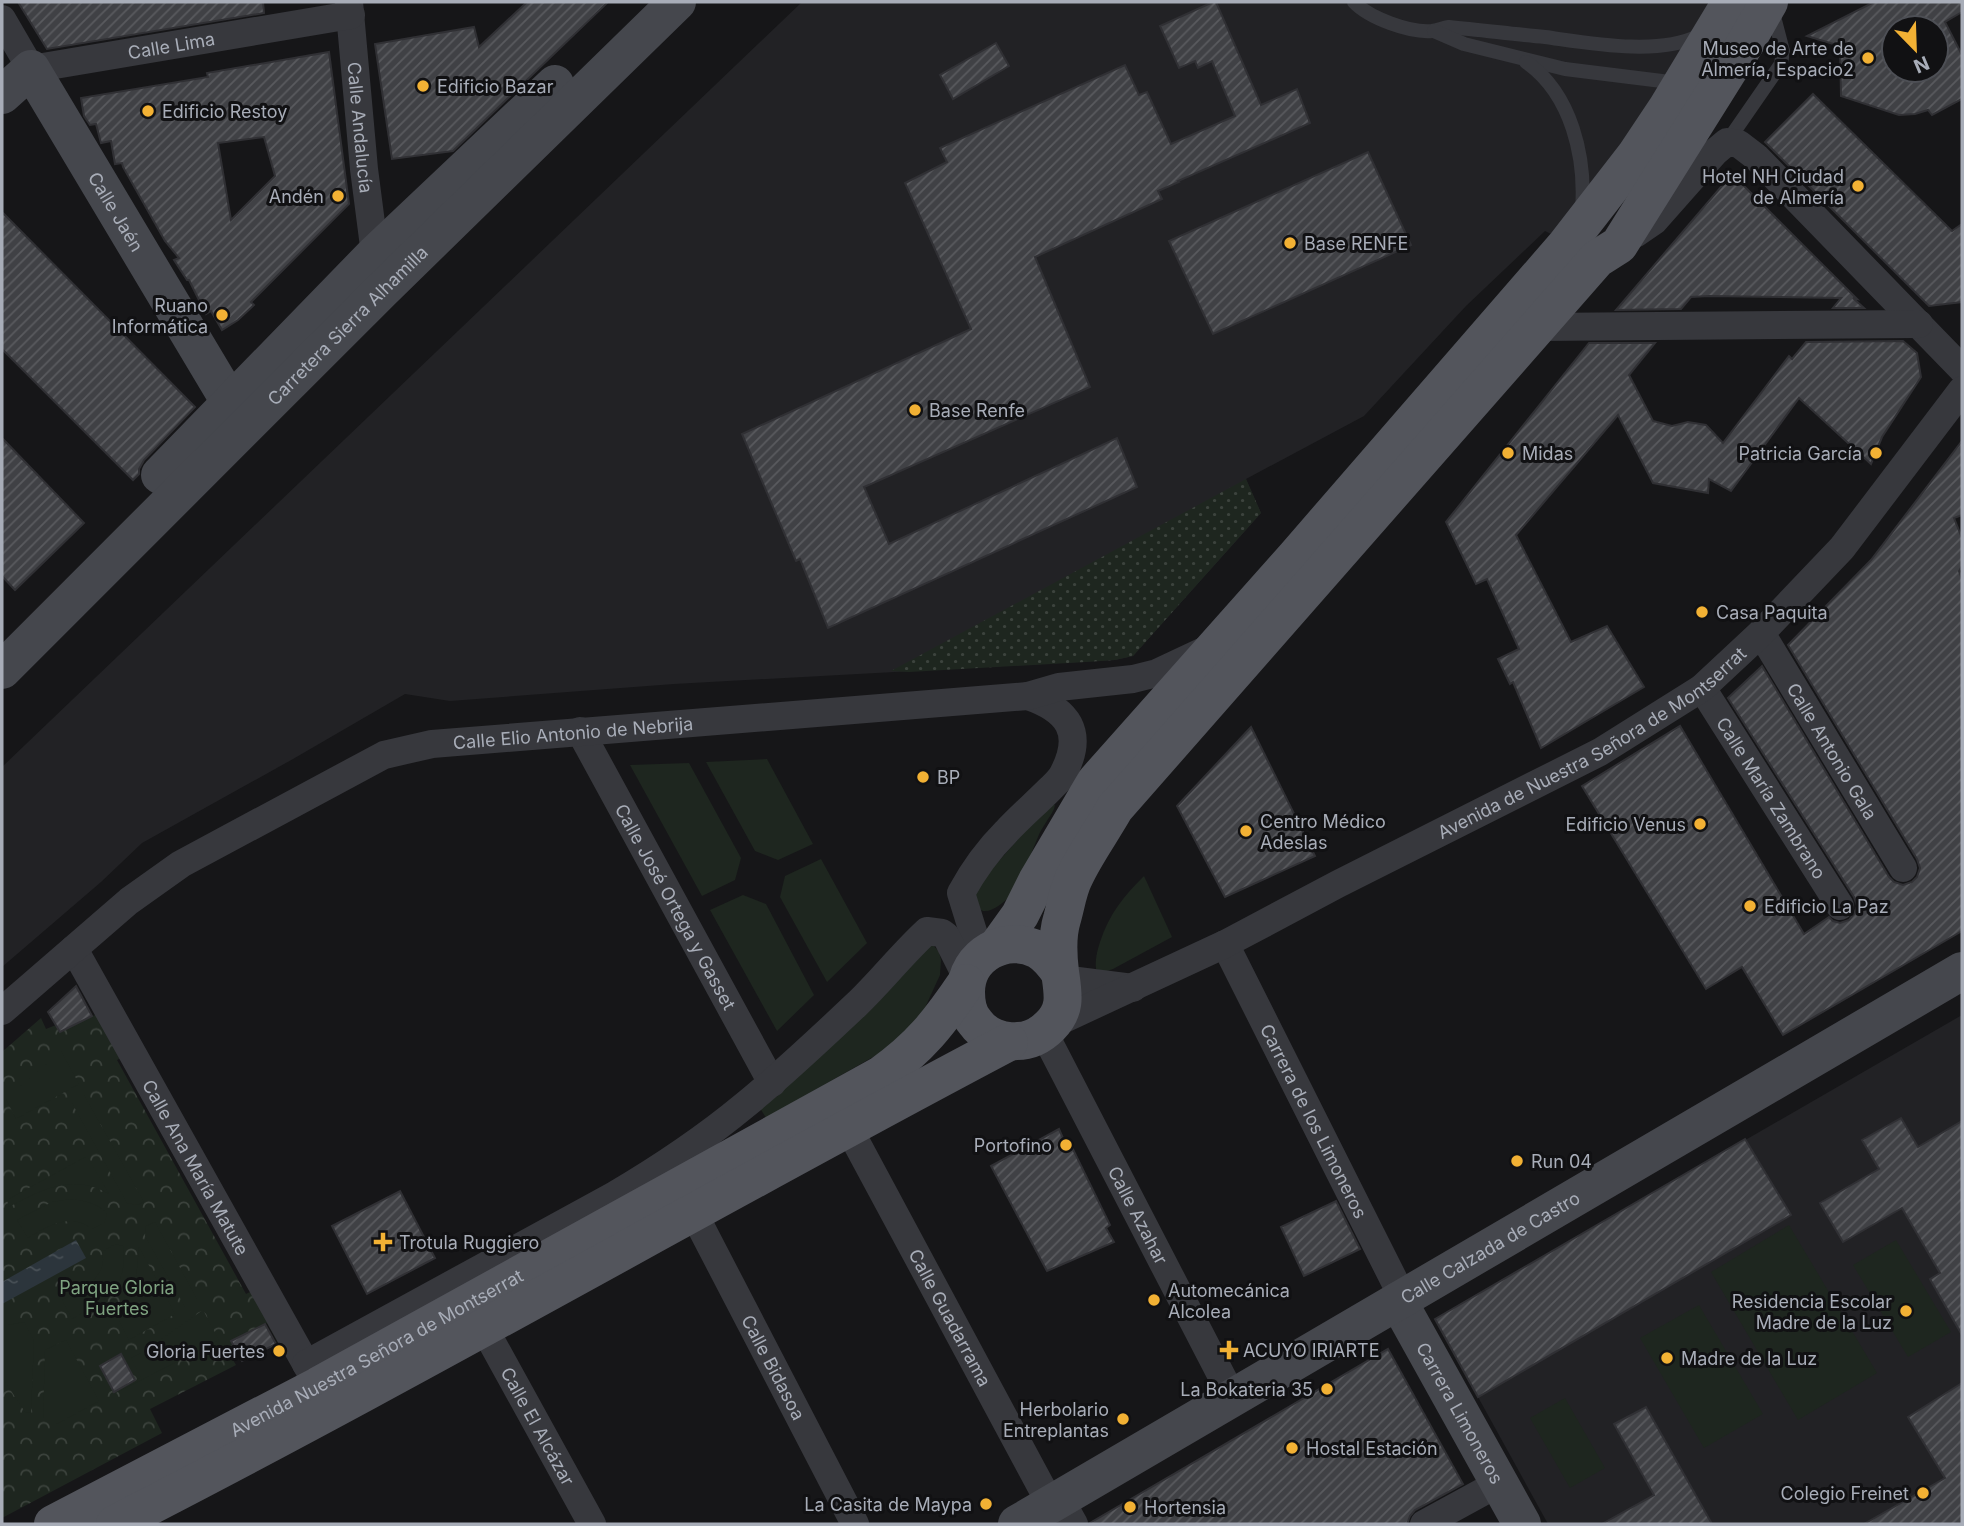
<svg xmlns="http://www.w3.org/2000/svg" width="1964" height="1526" viewBox="0 0 1964 1526" font-family="Inter,sans-serif">
  <style>
    .built { fill: #222225 }
    .grass { fill: url(#grass-dots) }
    .park { fill: url(#park-crowns) }
    .garden { fill: #1e261f }
    .water { fill: url(#water-ripples) }
    .building { fill: url(#building-hatch); stroke: #303034; stroke-width: 2; fill-rule: evenodd }
    .lines { fill: none; stroke-linecap: round; stroke-linejoin: round }
    .lane { stroke: #37383d; stroke-width: 14 }
    .street { stroke: #37383d; stroke-width: 28 }
    .secondary { stroke: #45474d; stroke-width: 38 }
    .primary { stroke: #53555c; stroke-width: 38 }
    .poi-dot { fill: #f2b134; stroke: #111113; stroke-width: 2.5 }
    .labels { text-anchor: middle; dominant-baseline: central; stroke-width: 6; stroke-linejoin: round; paint-order: stroke }
    .street-label { font-size: 18px; fill: #a8adb8; stroke: #111113 }
    .poi-label { font-size: 18px; fill: #a8adb8; stroke: #111113; text-anchor: start }
    .park-label { font-size: 18px; fill: #7fa381; stroke: #111113 }
  </style>
  <defs>
    <pattern id="grass-dots" width="8" height="8" patternUnits="userSpaceOnUse" patternTransform="scale(1.75)"><rect width="8" height="8" fill="#1e261f"/><path d="M2 2h.1M6 6h.1" fill="none" stroke="#3c433d" stroke-width="1.8" stroke-linecap="round"/></pattern>
    <pattern id="park-crowns" width="20" height="18" patternUnits="userSpaceOnUse" patternTransform="scale(1.75)"><rect width="20" height="18" fill="#1e261f"/><path d="M2 6a3 3 0 1 1 6 0M12 15a3 3 0 1 1 6 0" fill="none" stroke="#3c433d"/></pattern>
    <pattern id="water-ripples" width="26" height="14" patternUnits="userSpaceOnUse" patternTransform="scale(1.75)"><rect width="26" height="14" fill="#2c353c"/><path d="M2 4q2-2 4 0t4 0M15 11q2-2 4 0t4 0" fill="none" stroke="#485056"/></pattern>
    <pattern id="building-hatch" width="6" height="6" patternUnits="userSpaceOnUse" patternTransform="scale(1.75)"><rect width="6" height="6" fill="#404145"/><path d="M-1 1l2-2M0 6l6-6M5 7l2-2" fill="none" stroke="#595a5e"/></pattern>
  </defs>
  <rect width="100%" height="100%" fill="#161618"/>
  <g class="built">
    <path d="M802 2H1715L1600 176 1551 234 1545 231 1466 306 1364 416 1246 479 1261 513 1133 656 1115 660 674 684 450 701 405 694 293 759 142 843 101 882 2 967V767Z"/>
    <path d="M1962 1015V1524H1548L1435 1319Z"/>
  </g>
  <path class="grass" d="M1246 479 1261 513 1133 656 1115 660 1086 662 909 672 891 671Z"/>
  <path class="park" d="M101 1012 126 1055 117 1060 246 1294 256 1289 282 1341 278 1343 267 1323 232 1341 239 1357 233 1360 236 1365 150 1409 162 1433 2 1518V1052L41 1018 46 1029 56 1025 60 1032Z"/>
  <g class="garden">
    <path d="M767 759 813 844 778 860 755 851 706 762Z"/>
    <path d="M689 763 741 858 735 880 702 896 630 765Z"/>
    <path d="M1049 804 1055 805 1054 809C1049 819 1042 827 1038 837 1029 857 1024 879 1010 896 1003 904 980 922 976 902 974 898 976 891 977 886Z"/>
    <path d="M821 859 867 943 827 982 780 897 785 876Z"/>
    <path d="M1144 876 1172 937 1113 969 1104 972 1096 969C1095 959 1097 952 1100 942 1109 914 1124 896 1144 876Z"/>
    <path d="M743 895 766 904 814 995 777 1031 710 910Z"/>
    <path d="M928 944 934 946 939 952 941 960 940 975 923 1012 894 1045 766 1118 760 1108Z"/>
    <path d="M61 1051 79 1084 16 1119 6 1099Z"/>
    <path d="M84 1095 144 1202 137 1205 127 1203 72 1103Z"/>
    <path d="M87 1156 109 1194C72 1173 43 1189 9 1207L7 1200Z"/>
    <path d="M71 1199C85 1201 99 1203 107 1214L104 1223 92 1229C70 1212 48 1226 28 1238L17 1220 52 1202Z"/>
    <path d="M155 1222 197 1299 185 1307 145 1236 146 1226Z"/>
    <path d="M1789 1225 1877 1373 1798 1420 1711 1272Z"/>
    <path d="M1896 1240 1951 1332 1908 1357 1853 1265Z"/>
    <path d="M115 1244 123 1246C129 1288 104 1301 72 1319L62 1300C80 1291 109 1277 102 1252Z"/>
    <path d="M139 1247 175 1314 129 1340 115 1313 136 1279Z"/>
    <path d="M1699 1305 1763 1414 1704 1448 1640 1338Z"/>
    <path d="M203 1310 219 1340 114 1394 109 1385H110L115 1392 141 1377 131 1358 143 1352Z"/>
    <path d="M24 1322 34 1340 31 1413 25 1412 2 1377V1325H8Z"/>
    <path d="M66 1340 99 1401 55 1425 43 1419 45 1350Z"/>
    <path d="M1565 1398 1605 1468 1570 1488 1530 1418Z"/>
  </g>
  <path class="water" d="M76 1240 86 1258 2 1304V1282Z"/>
  <g class="building">
    <path d="M18 2H263L264 13 47 49Z"/>
    <path d="M527 2H608L453 151 392 159 375 44 474 27 479 47Z"/>
    <path d="M1213 2H1216L1261 105 1297 89 1310 123 1178 181 1179 182 1158 191 1162 199 1035 257 1090 387 864 487 889 544 1117 438 1137 487 828 628 800 559 796 561 742 434 971 329 905 183 947 162 940 148 1125 65 1139 95 1147 92 1171 144 1235 116 1212 61 1198 68 1195 61 1179 68 1160 26Z"/>
    <path d="M1874 2H1962V12L1945 22 1962 55V99L1932 115 1928 110 1915 114 1899 115 1841 96 1840 46 1807 36ZM1894 28H1936V70H1894Z"/>
    <path d="M996 43 1009 66 953 99 940 75Z"/>
    <path d="M329 52 349 204 251 302 254 305 238 320 222 330 211 311 206 314 189 280H187L174 260 179 258 165 241 123 167 122 163 115 164 111 141 101 143 96 124 90 125 84 116 81 98 208 77 207 73ZM264 137 275 176 231 220 218 143Z"/>
    <path d="M1813 94 1952 231 1962 224V302L1929 306 1765 142Z"/>
    <path d="M1368 152 1411 245 1213 334 1169 241Z"/>
    <path d="M1732 174 1857 299 1853 298 1864 308H1833L1841 298 1709 296 1691 297 1681 309 1616 310Z"/>
    <path d="M2 212 195 407 144 460 139 469V474L133 480 2 349Z"/>
    <path d="M1903 341 1917 353 1921 377 1882 437 1871 464 1799 398 1731 491 1709 479 1708 493 1653 483 1618 415 1516 535 1571 642 1607 626 1644 687 1541 748 1513 682 1510 684 1498 659 1519 649 1487 579 1476 584 1446 522 1589 343H1655L1629 375 1653 421 1672 426 1688 422 1706 425 1723 443 1789 356 1792 359 1806 342Z"/>
    <path d="M2 438 84 523 15 590 2 576Z"/>
    <path d="M1962 441V515L1954 518 1962 538V566L1959 571 1962 579V931L1783 1035 1742 967 1706 989 1582 786 1680 726 1804 934 1829 917 1833 921 1840 923 1849 920 1854 914 1857 906 1854 897 1728 698 1762 666 1889 877 1894 882 1903 885 1912 882 1917 877 1920 868 1917 859 1788 645 1871 560Z"/>
    <path d="M1251 727 1315 856 1225 897 1177 806Z"/>
    <path d="M76 986 92 1016 60 1032 48 1012Z"/>
    <path d="M1901 1118 1918 1147 1962 1121V1335L1930 1279 1940 1273 1902 1208 1843 1242 1820 1203 1879 1169 1862 1140Z"/>
    <path d="M1059 1129 1065 1143 1069 1141 1110 1225 1106 1228 1114 1242 1047 1271 991 1166Z"/>
    <path d="M1745 1139 1791 1215 1478 1397 1435 1319Z"/>
    <path d="M400 1191 435 1258 367 1294 332 1226Z"/>
    <path d="M1336 1201 1360 1249 1304 1276 1281 1227Z"/>
    <path d="M265 1324 276 1344 242 1361 231 1341Z"/>
    <path d="M1388 1349 1463 1484 1415 1510 1410 1516 1407 1524H1091L1090 1523Z"/>
    <path d="M121 1354 135 1380 114 1392 100 1366Z"/>
    <path d="M1962 1383V1524H1864L1945 1478 1908 1417Z"/>
    <path d="M1646 1407 1712 1524H1602L1654 1495 1614 1424Z"/>
  </g>
  <g class="lines">
    <g class="lane">
      <path d="M1354 2C1369 18 1410 33 1432 31 1438 30 1443 28 1449 27 1481 30 1513 34 1545 37 1589 43 1658 56 1698 36"/>
      <path d="M1434 31 1464 44 1565 69 1678 83"/>
      <path d="M1526 62C1572 94 1586 158 1582 210"/>
      <path d="M1727 142 1781 64 1783 51 1772 9"/>
    </g>
    <g class="street">
      <path id="s1" d="M349 2 364 169 375 254"/>
      <path id="s2" d="M2 19 31 69 351 15"/>
      <path d="M1635 234 1654 221 1715 152 1727 142 1739 144 1756 157 1962 369"/>
      <path d="M1537 327 1919 324"/>
      <path id="s3" d="M1761 633 1903 868"/>
      <path id="s4" d="M1702 688 1840 906"/>
      <path id="s5" d="M580 731 772 1083"/>
      <path id="s6" d="M1225 944 1403 1298"/>
      <path id="s7" d="M74 949 315 1380"/>
      <path d="M983 955 979 951 961 893C973 871 988 850 1006 832 1020 817 1035 804 1049 790 1054 785 1060 780 1063 774 1085 732 1068 710 1028 696"/>
      <path d="M1062 979 1133 988"/>
      <path id="s8" d="M2 1011 129 901 181 864 384 755 432 744 1028 696 1059 687 1133 679 1157 673 1206 650"/>
      <path id="s9" d="M1051 1025 1225 944 1338 884 1600 752 1702 688 1761 633 1842 548 1962 390"/>
      <path id="s10" d="M1044 1033 1233 1398"/>
      <path id="s11" d="M849 1129 1051 1505"/>
      <path id="s12" d="M693 1212 855 1524"/>
      <path id="s13" d="M484 1328 592 1524"/>
      <path d="M306 1364 613 1196C659 1169 704 1139 745 1105 784 1073 820 1039 857 1004 881 981 902 954 927 931L942 933 946 936 967 978"/>
      <path d="M1060 1499 1074 1524"/>
      <path d="M1424 1524 1499 1483"/>
    </g>
    <g class="secondary">
      <path id="s14" d="M2 95 31 69 230 402"/>
      <path d="M160 475 375 254 555 84"/>
      <path id="s15" d="M2 670 382 290 677 2"/>
      <path id="s16" d="M1398 1301 1522 1524"/>
      <path id="s17" d="M1017 1524 1962 971"/>
    </g>
    <g class="primary">
      <path d="M997 947 1020 915 1037 881 1096 781 1296 556 1566 245 1635 156 1667 108 1731 2"/>
      <path d="M1060 973C1054 964 1048 956 1038 950 1006 933 966 955 966 992 966 1002 968 1014 975 1022 984 1035 1001 1043 1017 1041 1030 1041 1040 1036 1050 1026 1067 1009 1063 994 1060 972 1058 955 1057 935 1062 919 1066 905 1068 890 1074 878 1085 854 1102 831 1115 808L1597 259 1619 245 1745 44 1769 2"/>
      <path id="s18" d="M53 1524 318 1386 881 1075C920 1047 939 1023 966 983"/>
      <path d="M115 1524C416 1370 709 1200 1009 1042"/>
    </g>
  </g>
  <g class="poi-dot">
    <circle cx="1868" cy="58" r="7"/>
    <circle cx="423" cy="86" r="7"/>
    <circle cx="148" cy="111" r="7"/>
    <circle cx="1858" cy="186" r="7"/>
    <circle cx="338" cy="196" r="7"/>
    <circle cx="1290" cy="243" r="7"/>
    <circle cx="222" cy="315" r="7"/>
    <circle cx="915" cy="410" r="7"/>
    <circle cx="1508" cy="453" r="7"/>
    <circle cx="1876" cy="453" r="7"/>
    <circle cx="1702" cy="612" r="7"/>
    <circle cx="923" cy="777" r="7"/>
    <circle cx="1700" cy="824" r="7"/>
    <circle cx="1246" cy="831" r="7"/>
    <circle cx="1750" cy="906" r="7"/>
    <circle cx="1066" cy="1145" r="7"/>
    <circle cx="1517" cy="1161" r="7"/>
    <path d="M379.5 1231.5h7v7h7v7h-7v7h-7v-7h-7v-7h7z"/>
    <circle cx="1154" cy="1300" r="7"/>
    <circle cx="1906" cy="1311" r="7"/>
    <path d="M1225.5 1339.5h7v7h7v7h-7v7h-7v-7h-7v-7h7z"/>
    <circle cx="279" cy="1351" r="7"/>
    <circle cx="1667" cy="1358" r="7"/>
    <circle cx="1327" cy="1389" r="7"/>
    <circle cx="1123" cy="1419" r="7"/>
    <circle cx="1292" cy="1448" r="7"/>
    <circle cx="1923" cy="1493" r="7"/>
    <circle cx="986" cy="1504" r="7"/>
    <circle cx="1130" cy="1507" r="7"/>
  </g>
  <g class="labels">
    <g class="street-label">
      <text stroke="none"><textPath href="#s2" startOffset="200">Calle Lima</textPath></text>
      <text stroke="none"><textPath href="#s1" startOffset="126">Calle Andalucía</textPath></text>
      <text stroke="none"><textPath href="#s14" startOffset="205">Calle Jaén</textPath></text>
      <text stroke="none"><textPath href="#s15" startOffset="488">Carretera Sierra Alhamilla</textPath></text>
      <text stroke="none"><textPath href="#s8" startOffset="653">Calle Elio Antonio de Nebrija</textPath></text>
      <text stroke="none"><textPath href="#s9" startOffset="611">Avenida de Nuestra Señora de Montserrat</textPath></text>
      <text stroke="none"><textPath href="#s3" startOffset="138">Calle Antonio Gala</textPath></text>
      <text stroke="none"><textPath href="#s4" startOffset="130">Calle María Zambrano</textPath></text>
      <text stroke="none"><textPath href="#s5" startOffset="200">Calle José Ortega y Gasset</textPath></text>
      <text stroke="none"><textPath href="#s6" startOffset="198">Carrera de los Limoneros</textPath></text>
      <text stroke="none"><textPath href="#s7" startOffset="250">Calle Ana María Matute</textPath></text>
      <text stroke="none"><textPath href="#s10" startOffset="205">Calle Azahar</textPath></text>
      <text stroke="none"><textPath href="#s17" startOffset="548">Calle Calzada de Castro</textPath></text>
      <text stroke="none"><textPath href="#s11" startOffset="214">Calle Guadarrama</textPath></text>
      <text stroke="none"><textPath href="#s18" startOffset="366">Avenida Nuestra Señora de Montserrat</textPath></text>
      <text stroke="none"><textPath href="#s12" startOffset="175">Calle Bidasoa</textPath></text>
      <text stroke="none"><textPath href="#s16" startOffset="128">Carrera Limoneros</textPath></text>
      <text stroke="none"><textPath href="#s13" startOffset="112">Calle El Alcázar</textPath></text>
    </g>
    <g class="poi-label">
      <text x="1854" y="48" text-anchor="end">Museo de Arte de<tspan x="1854" dy="21">Almería, Espacio2</tspan></text>
      <text x="437" y="86">Edificio Bazar</text>
      <text x="162" y="111">Edificio Restoy</text>
      <text x="1844" y="176" text-anchor="end">Hotel NH Ciudad<tspan x="1844" dy="21">de Almería</tspan></text>
      <text x="324" y="196" text-anchor="end">Andén</text>
      <text x="1304" y="243">Base RENFE</text>
      <text x="208" y="305" text-anchor="end">Ruano<tspan x="208" dy="21">Informática</tspan></text>
      <text x="929" y="410">Base Renfe</text>
      <text x="1522" y="453">Midas</text>
      <text x="1862" y="453" text-anchor="end">Patricia García</text>
      <text x="1716" y="612">Casa Paquita</text>
      <text x="937" y="777">BP</text>
      <text x="1260" y="821">Centro Médico<tspan x="1260" dy="21">Adeslas</tspan></text>
      <text x="1686" y="824" text-anchor="end">Edificio Venus</text>
      <text x="1764" y="906">Edificio La Paz</text>
      <text x="1052" y="1145" text-anchor="end">Portofino</text>
      <text x="1531" y="1161">Run 04</text>
      <text x="399" y="1242">Trotula Ruggiero</text>
      <text x="1168" y="1290">Automecánica<tspan x="1168" dy="21">Alcolea</tspan></text>
      <text x="1892" y="1301" text-anchor="end">Residencia Escolar<tspan x="1892" dy="21">Madre de la Luz</tspan></text>
      <text x="1243" y="1350">ACUYO IRIARTE</text>
      <text x="265" y="1351" text-anchor="end">Gloria Fuertes</text>
      <text x="1681" y="1358">Madre de la Luz</text>
      <text x="1313" y="1389" text-anchor="end">La Bokateria 35</text>
      <text x="1109" y="1409" text-anchor="end">Herbolario<tspan x="1109" dy="21">Entreplantas</tspan></text>
      <text x="1306" y="1448">Hostal Estación</text>
      <text x="1909" y="1493" text-anchor="end">Colegio Freinet</text>
      <text x="972" y="1504" text-anchor="end">La Casita de Maypa</text>
      <text x="1144" y="1507">Hortensia</text>
    </g>
    <g class="park-label">
      <text x="117" y="1287">Parque Gloria<tspan x="117" dy="21">Fuertes</tspan></text>
    </g>
  </g>
  <rect width="1964" height="1526" fill="none" stroke="#a8adb8" stroke-width="7"/>
  <g transform="translate(1915 49) rotate(157)"><circle r="33" fill="#111113" stroke="#4d4f55" stroke-width="2"/>
  <path d="M0-5L12 26L0 18L-12 26Z" fill="#f2b134"/>
  <text y="-10" font-size="19" font-weight="bold" text-anchor="middle" fill="#a8adb8">N</text>
  </g>
</svg>
